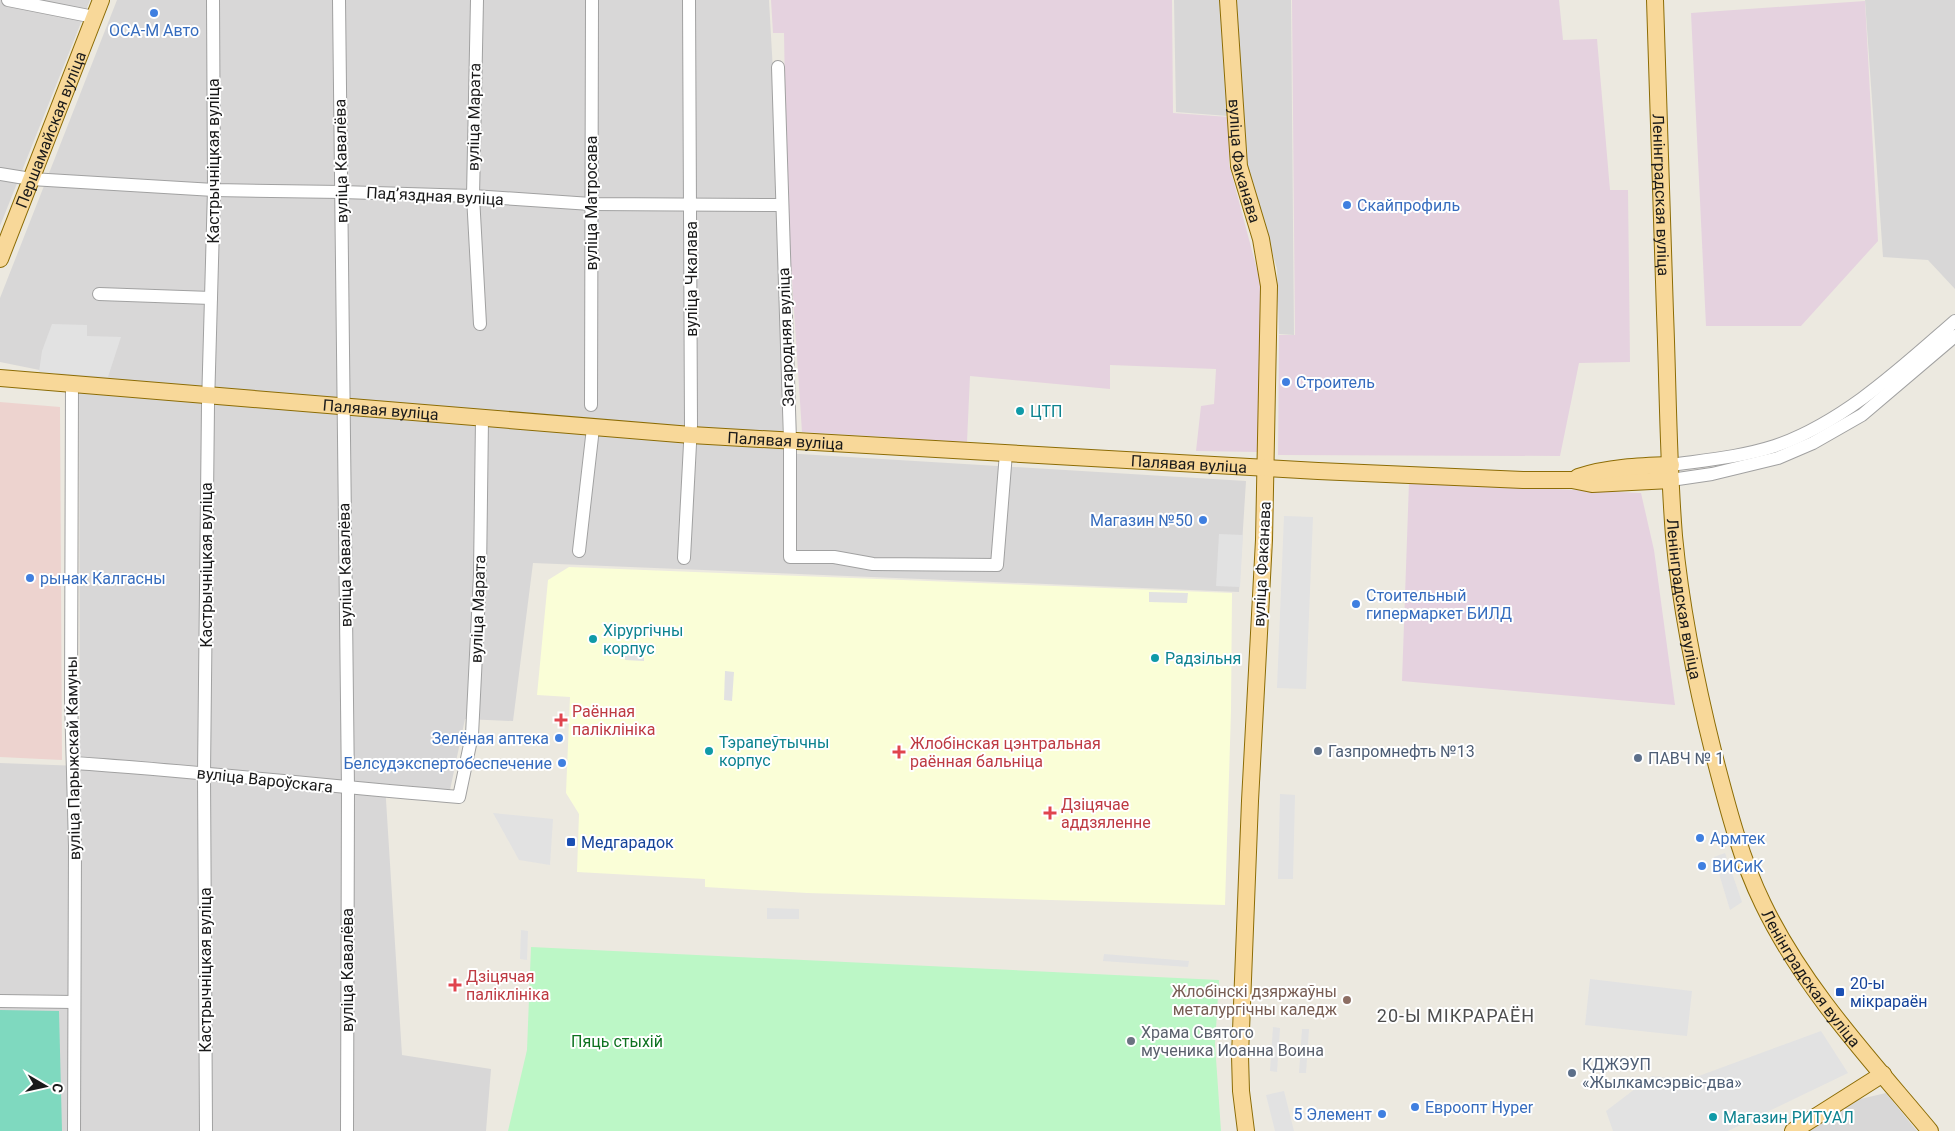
<svg xmlns="http://www.w3.org/2000/svg" width="1955" height="1131" viewBox="0 0 1955 1131" font-family="Roboto,sans-serif">
  <style>
    .residential { fill: #d8d7d7 }
    .commercial { fill: #edd3cf }
    .industrial { fill: #e5d2df }
    .education { fill: #fafed7 }
    .park { fill: #bcf7c6 }
    .pitch { fill: #7fd9bf }
    .parking { fill: #e2e2e2 }
    .lines { fill: none; stroke-linecap: round; stroke-linejoin: round }
    .minor-casing { stroke: #a1a1a1; stroke-width: 14 }
    .major-casing { stroke: #8c6c05; stroke-width: 18 }
    .minor { stroke: #fff; stroke-width: 12 }
    .major { stroke: #f8d899; stroke-width: 16 }
    .shop-dot { fill: #3f7fe0; stroke: #fff; stroke-width: 2 }
    .culture-dot { fill: #0f9aa8; stroke: #fff; stroke-width: 2 }
    .health-dot { fill: #e0444e; stroke: #fff; stroke-width: 2 }
    .service-dot { fill: #5c6f8a; stroke: #fff; stroke-width: 2 }
    .transit-dot { fill: #1a4fb4; stroke: #fff; stroke-width: 2 }
    .education-dot { fill: #8d6e63; stroke: #fff; stroke-width: 2 }
    .worship-dot { fill: #6b7280; stroke: #fff; stroke-width: 2 }
    .labels { text-anchor: middle; dominant-baseline: central; stroke-width: 4; stroke-linejoin: round; paint-order: stroke }
    .shop-label { font-size: 16px; fill: #366cbe; stroke: #fff; text-anchor: start }
    .street-label { font-size: 16px; fill: #1a1a1a; stroke: #fff }
    .culture-label { font-size: 16px; fill: #0d838f; stroke: #fff; text-anchor: start }
    .health-label { font-size: 16px; fill: #be3a42; stroke: #fff; text-anchor: start }
    .service-label { font-size: 16px; fill: #4e5e75; stroke: #fff; text-anchor: start }
    .transit-label { font-size: 16px; fill: #164399; stroke: #fff; text-anchor: start }
    .education-label { font-size: 16px; fill: #785e54; stroke: #fff; text-anchor: end }
    .worship-label { font-size: 16px; fill: #5b616d; stroke: #fff; text-anchor: start }
    .park-label { font-size: 16px; fill: #0e7220; stroke: #fff }
    .neighbourhood-label { font-size: 18px; letter-spacing: 1px; fill: #4d4d4d; stroke: #fff }
  </style>
  <rect width="100%" height="100%" fill="#ece9e0"/>
  <g class="residential">
    <path d="M0 0H90L0 226Z"/>
    <path d="M117 0H769L779 179 783 453 1246 481 1239 592 533 563 513 721 465 719 450 790 385 784 402 1055 491 1069 486 1131H0V763L80 766 79 378 0 362V298Z"/>
    <path d="M1174 0H1291L1294 335 1279 334 1277 269 1246 162 1241 117 1176 112Z"/>
    <path d="M1865 0H1955V289L1928 260 1883 257Z"/>
    <path d="M1886 1093 1917 1131H1802L1856 1100Z"/>
  </g>
  <path class="commercial" d="M0 402 60 407 62 760 0 757Z"/>
  <g class="industrial">
    <path d="M771 0H1172L1173 113 1229 117V164L1263 292 1257 452 1196 451 1201 406 1214 404 1216 369 1110 365V389L970 376 967 442 802 432 787 204 784 33H773Z"/>
    <path d="M1292 0H1559L1563 40 1597 39 1610 190H1628L1630 362 1579 363 1560 456 1278 455 1279 335H1295Z"/>
    <path d="M1865 1 1878 241 1801 326H1706L1691 13Z"/>
    <path d="M1409 482 1641 493 1654 550 1675 705 1402 681Z"/>
  </g>
  <path class="education" d="M569 567 1232 593 1231 711 1225 905 807 893 705 887V879L577 872 579 814 566 793 570 697 537 695 548 580Z"/>
  <path class="park" d="M531 947 1219 980 1215 1044 1221 1131H508L527 1050Z"/>
  <path class="pitch" d="M0 1010 59 1011 62 1131H0Z"/>
  <g class="parking">
    <path d="M52 324 87 325V336L121 337 108 377 39 372 42 351Z"/>
    <path d="M1284 516 1313 517 1306 689 1277 688Z"/>
    <path d="M1219 534 1243 535 1240 587 1216 586Z"/>
    <path d="M1149 592 1188 593 1187 603 1149 602Z"/>
    <path d="M625 652H644V661L625 660Z"/>
    <path d="M725 671 734 672 732 701 724 700Z"/>
    <path d="M1280 794 1295 795 1293 879H1278Z"/>
    <path d="M493 813 553 819 550 865 519 860Z"/>
    <path d="M1725 853 1742 902 1730 910 1714 857Z"/>
    <path d="M767 908 799 909V919H767Z"/>
    <path d="M521 930 528 931 527 960 520 959Z"/>
    <path d="M1104 954 1189 961 1188 967 1103 961Z"/>
    <path d="M1590 979 1692 991 1687 1036 1585 1025Z"/>
    <path d="M1273 1027 1280 1028 1277 1072 1270 1071Z"/>
    <path d="M1302 1029H1309L1306 1073H1299Z"/>
    <path d="M1821 1031 1848 1073 1728 1131H1613L1606 1111 1652 1076 1688 1080Z"/>
    <path d="M1284 1091 1294 1131H1275L1266 1095Z"/>
  </g>
  <g class="lines">
    <defs>
      <g id="minor">
        <path d="M8 0 94 17"/>
        <path d="M339 0 348 789 347 1131"/>
        <path d="M477 0 473 196 480 324"/>
        <path d="M778 67 790 440V557H834L873 564 997 565 1006 453"/>
        <path d="M0 174 31 179 214 190 341 192 473 196 591 204 781 205"/>
        <path d="M99 294 211 298"/>
        <path d="M72 384 71 699 75 846 74 1131"/>
        <path d="M591 405 592 0"/>
        <path d="M1671 465C1706 460 1741 457 1775 446 1844 422 1901 368 1955 321"/>
        <path d="M1671 480 1712 474 1778 458 1813 443 1862 415 1955 336"/>
        <path d="M579 551 593 428"/>
        <path d="M684 558 691 425 689 0"/>
        <path d="M73 763C201 771 330 787 459 797L472 735 480 574 482 419"/>
        <path d="M0 1001 74 1002"/>
        <path d="M206 1131 204 774 208 405 214 190 213 0"/>
      </g>
      <g id="major">
        <path id="s1" d="M1228 0 1239 166 1261 239 1269 286 1264 540 1250 801 1240 1056 1241 1091 1246 1131"/>
        <path id="s2" d="M1655 0C1658 104 1662 209 1665 313 1668 387 1668 462 1674 536 1681 610 1696 683 1714 755 1727 805 1740 857 1763 904 1804 989 1870 1059 1930 1131"/>
        <path id="s3" d="M0 259 101 0"/>
        <path id="s4" d="M0 378 691 435 1318 471 1523 480H1572L1592 484 1671 480"/>
        <path d="M1578 477C1608 467 1640 466 1671 465"/>
        <path d="M1793 1131 1883 1074"/>
      </g>
    </defs>
    <use href="#minor" class="minor-casing"/>
    <use href="#major" class="major-casing"/>
    <use href="#minor" class="minor"/>
    <use href="#major" class="major"/>
  </g>
  <g class="shop-dot">
    <circle cx="154" cy="13" r="5"/>
    <circle cx="1347" cy="205" r="5"/>
    <circle cx="1286" cy="382" r="5"/>
    <circle cx="1203" cy="520" r="5"/>
    <circle cx="30" cy="578" r="5"/>
    <circle cx="1356" cy="604" r="5"/>
    <circle cx="559" cy="738" r="5"/>
    <circle cx="562" cy="763" r="5"/>
    <circle cx="1700" cy="838" r="5"/>
    <circle cx="1702" cy="866" r="5"/>
    <circle cx="1415" cy="1107" r="5"/>
    <circle cx="1382" cy="1114" r="5"/>
  </g>
  <g class="culture-dot">
    <circle cx="1020" cy="411" r="5"/>
    <circle cx="593" cy="639" r="5"/>
    <circle cx="1155" cy="658" r="5"/>
    <circle cx="709" cy="751" r="5"/>
    <circle cx="1713" cy="1117" r="5"/>
  </g>
  <g class="health-dot">
    <path d="M558.5 712.5h5v5h5v5h-5v5h-5v-5h-5v-5h5z"/>
    <path d="M896.5 744.5h5v5h5v5h-5v5h-5v-5h-5v-5h5z"/>
    <path d="M1047.5 805.5h5v5h5v5h-5v5h-5v-5h-5v-5h5z"/>
    <path d="M452.5 977.5h5v5h5v5h-5v5h-5v-5h-5v-5h5z"/>
  </g>
  <g class="service-dot">
    <circle cx="1318" cy="751" r="5"/>
    <circle cx="1638" cy="758" r="5"/>
    <circle cx="1572" cy="1073" r="5"/>
  </g>
  <g class="transit-dot">
    <rect x="566" y="837" width="10" height="10" rx="2.5"/>
    <rect x="1835" y="987" width="10" height="10" rx="2.5"/>
  </g>
  <circle class="education-dot" cx="1347" cy="1000" r="5"/>
  <circle class="worship-dot" cx="1131" cy="1041" r="5"/>
  <g class="labels">
    <g class="shop-label">
      <text x="154" y="30" text-anchor="middle">ОСА-М Авто</text>
      <text x="1357" y="205">Скайпрофиль</text>
      <text x="1296" y="382">Строитель</text>
      <text x="1193" y="520" text-anchor="end">Магазин №50</text>
      <text x="40" y="578">рынак Калгасны</text>
      <text x="1366" y="595">Стоительный<tspan x="1366" dy="18">гипермаркет БИЛД</tspan></text>
      <text x="549" y="738" text-anchor="end">Зелёная аптека</text>
      <text x="552" y="763" text-anchor="end">Белсудэкспертобеспечение</text>
      <text x="1710" y="838">Армтек</text>
      <text x="1712" y="866">ВИСиК</text>
      <text x="1425" y="1107">Евроопт Hyper</text>
      <text x="1372" y="1114" text-anchor="end">5 Элемент</text>
    </g>
    <g class="street-label">
      <text transform="translate(474 117) rotate(-89)">вуліца Марата</text>
      <text stroke="none"><textPath href="#s3" startOffset="139">Першамайская вуліца</textPath></text>
      <text transform="translate(213 161) rotate(-90)">Кастрычніцкая вуліца</text>
      <text transform="translate(341 161) rotate(-91)">вуліца Кавалёва</text>
      <text stroke="none"><textPath href="#s1" startOffset="162">вуліца Факанава</textPath></text>
      <text stroke="none"><textPath href="#s2" startOffset="195">Ленінградская вуліца</textPath></text>
      <text transform="translate(435 196) rotate(3)">Падʼяздная вуліца</text>
      <text transform="translate(591 203) rotate(-90)">вуліца Матросава</text>
      <text transform="translate(691 279) rotate(-90)">вуліца Чкалава</text>
      <text transform="translate(786 337) rotate(-92)">Загародняя вуліца</text>
      <text stroke="none"><textPath href="#s4" startOffset="382">Палявая вуліца</textPath></text>
      <text stroke="none"><textPath href="#s4" startOffset="788">Палявая вуліца</textPath></text>
      <text stroke="none"><textPath href="#s4" startOffset="1192">Палявая вуліца</textPath></text>
      <text transform="translate(1262 564) rotate(-87)">вуліца Факанава</text>
      <text transform="translate(206 565) rotate(-90)">Кастрычніцкая вуліца</text>
      <text transform="translate(345 565) rotate(-91)">вуліца Кавалёва</text>
      <text stroke="none"><textPath href="#s2" startOffset="600">Ленінградская вуліца</textPath></text>
      <text transform="translate(478 609) rotate(-88)">вуліца Марата</text>
      <text transform="translate(73 758) rotate(-91)">вуліца Парыжскай Камуны</text>
      <text transform="translate(265 780) rotate(6)">вуліца Вароўскага</text>
      <text transform="translate(205 970) rotate(-90)">Кастрычніцкая вуліца</text>
      <text transform="translate(347 970) rotate(-90)">вуліца Кавалёва</text>
      <text stroke="none"><textPath href="#s2" startOffset="1005">Ленінградская вуліца</textPath></text>
    </g>
    <g class="culture-label">
      <text x="1030" y="411">ЦТП</text>
      <text x="603" y="630">Хірургічны<tspan x="603" dy="18">корпус</tspan></text>
      <text x="1165" y="658">Радзільня</text>
      <text x="719" y="742">Тэрапеўтычны<tspan x="719" dy="18">корпус</tspan></text>
      <text x="1723" y="1117">Магазин РИТУАЛ</text>
    </g>
    <g class="health-label">
      <text x="572" y="711">Раённая<tspan x="572" dy="18">паліклініка</tspan></text>
      <text x="910" y="743">Жлобінская цэнтральная<tspan x="910" dy="18">раённая бальніца</tspan></text>
      <text x="1061" y="804">Дзіцячае<tspan x="1061" dy="18">аддзяленне</tspan></text>
      <text x="466" y="976">Дзіцячая<tspan x="466" dy="18">паліклініка</tspan></text>
    </g>
    <g class="service-label">
      <text x="1328" y="751">Газпромнефть №13</text>
      <text x="1648" y="758">ПАВЧ № 1</text>
      <text x="1582" y="1064">КДЖЭУП<tspan x="1582" dy="18">«Жылкамсэрвіс-два»</tspan></text>
    </g>
    <g class="transit-label">
      <text x="581" y="842">Медгарадок</text>
      <text x="1850" y="983">20-ы<tspan x="1850" dy="18">мікрараён</tspan></text>
    </g>
    <g class="education-label">
      <text x="1337" y="991">Жлобінскі дзяржаўны<tspan x="1337" dy="18">металургічны каледж</tspan></text>
    </g>
    <g class="worship-label">
      <text x="1141" y="1032">Храма Святого<tspan x="1141" dy="18">мученика Иоанна Воина</tspan></text>
    </g>
    <g class="park-label">
      <text x="617" y="1041">Пяць стыхій</text>
    </g>
    <g class="neighbourhood-label">
      <text x="1456" y="1015">20-Ы МІКРАРАЁН</text>
    </g>
  </g>
  <g transform="translate(45 1086) rotate(99)" stroke="#ffffff" stroke-width="4" paint-order="stroke">
  <path d="M0-4L9 19L0 12L-9 19Z" fill="#1a1a1a"/>
  <text y="-8" font-size="14" font-weight="bold" text-anchor="middle" fill="#1a1a1a">С</text>
  </g>
</svg>
